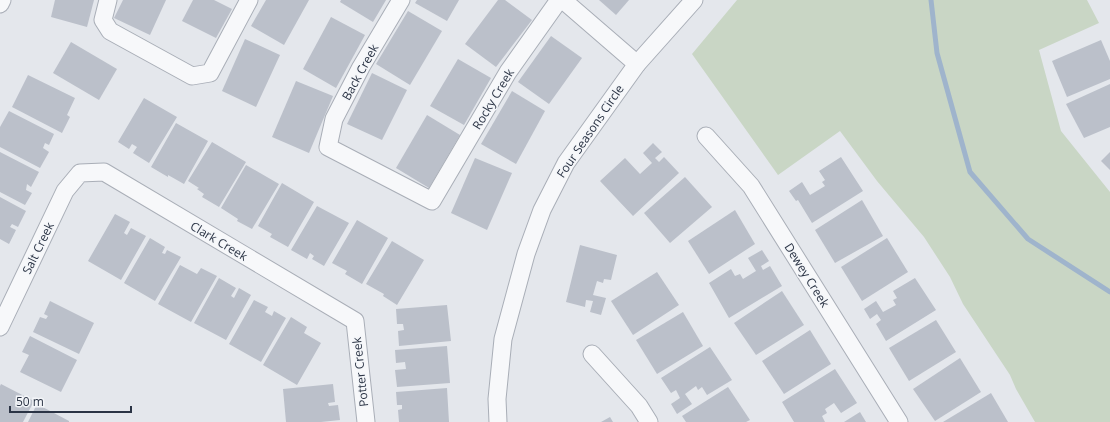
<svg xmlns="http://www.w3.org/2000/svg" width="1110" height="422" viewBox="0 0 1110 422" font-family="'Open Sans',sans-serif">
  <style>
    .green { fill: #c9d6c5 }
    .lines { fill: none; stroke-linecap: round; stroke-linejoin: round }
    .stream { stroke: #9fb4cc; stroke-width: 5 }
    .building { fill: #bbc0ca }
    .minor-casing { stroke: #a9aeb7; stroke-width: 19 }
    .minor { stroke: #f7f8fa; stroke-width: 17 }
    .labels { text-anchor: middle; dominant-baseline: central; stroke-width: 3; stroke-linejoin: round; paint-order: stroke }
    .street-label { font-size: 12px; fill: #2b3445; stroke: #f4f6f9 }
  </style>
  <rect width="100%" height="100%" fill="#e4e7ec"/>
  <path class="green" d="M737 0H1087L1099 23 1039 50 1061 131 1110 192V422H1035L1016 389 1010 375 963 304 950 277 924 237 877 181 840 131 778 175 692 54Z"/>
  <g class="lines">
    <path class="stream" d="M931 0 937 53 970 172 1028 239 1110 292"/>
  </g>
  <g class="building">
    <path d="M55 0H94L87 27 51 17Z"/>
    <path d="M123 0H166L150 35 114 18Z"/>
    <path d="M193 0H214L232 9 216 38 182 21Z"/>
    <path d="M266 0H309L284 45 251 26Z"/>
    <path d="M341 0H386L373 22 340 2Z"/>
    <path d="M417 0H459L447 21 415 3Z"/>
    <path d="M498 0H505L532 20 496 67 465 44Z"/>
    <path d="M599 0H629L616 15Z"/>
    <path d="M408 11 442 31 410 85 376 64Z"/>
    <path d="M331 17 365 35 336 88 303 69Z"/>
    <path d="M551 36 582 58 549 104 518 82Z"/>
    <path d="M245 39 280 55 256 107 222 91Z"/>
    <path d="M1101 40 1110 61V79L1067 97 1052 61Z"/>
    <path d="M71 42 117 69 99 100 53 73Z"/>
    <path d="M458 59 491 78 464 125 430 106Z"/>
    <path d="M372 73 407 90 382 140 347 124Z"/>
    <path d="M28 75 75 98 67 115 70 117 62 133 12 107Z"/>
    <path d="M296 81 333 96 309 153 272 137Z"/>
    <path d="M1110 84V127L1084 138 1066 104Z"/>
    <path d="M512 91 545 111 516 164 481 144Z"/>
    <path d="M144 98 177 117 149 163 133 153 137 147 132 144 129 149 118 142Z"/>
    <path d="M9 111 54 134 49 145 45 143 43 148 49 152 40 168 0 147V127Z"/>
    <path d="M427 115 460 135 429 188 396 168Z"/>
    <path d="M176 123 208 141 184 184 168 175V177L151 167Z"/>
    <path d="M212 142 246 162 219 207 202 197 204 194 197 189 199 188 188 181Z"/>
    <path d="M653 143 662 152 655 158 659 162 664 157 679 173 633 216 600 181 625 158 640 174 652 163 643 153Z"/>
    <path d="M0 152 39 172 31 187 27 184 26 190 32 193 25 205 0 192Z"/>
    <path d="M1110 152V170L1101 161Z"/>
    <path d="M841 157 863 191 812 223 798 200 796 201 789 191 802 182 810 195 825 186 822 182 825 180 819 171Z"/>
    <path d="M475 158 512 173 487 230 451 213Z"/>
    <path d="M246 165 279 184 252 229 237 221 238 219 221 208Z"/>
    <path d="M685 177 712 207 670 243 644 213Z"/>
    <path d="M282 183 314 202 288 247 270 237 272 234 258 226Z"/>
    <path d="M0 197 26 211 18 227 12 224 10 227 16 230 9 244 0 239Z"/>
    <path d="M862 200 883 236 835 263 815 230Z"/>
    <path d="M317 206 349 223 324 266 312 259 314 256 310 253 307 259 291 250Z"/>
    <path d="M735 210 755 244 709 274 688 241Z"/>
    <path d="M115 214 130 222 124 233 127 235 131 228 146 236 121 280 88 261Z"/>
    <path d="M357 220 388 238 362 284 345 274 347 271 332 263Z"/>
    <path d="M150 238 165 247 162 253 165 254 167 250 181 257 155 301 124 283Z"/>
    <path d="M887 238 908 272 862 301 841 267Z"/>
    <path d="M392 241 424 260 397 305 383 296 384 294 366 284Z"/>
    <path d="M580 245 617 255 611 280 604 279 603 283 597 281 593 295 606 298 601 315 590 312 593 301 586 300 585 307 566 302Z"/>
    <path d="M762 250 769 261 761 266 763 270 770 266 782 286 729 318 709 283 731 269 735 276 740 274 743 279 756 271 748 258Z"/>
    <path d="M180 265 197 274 201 268 217 276 191 322 158 304Z"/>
    <path d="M657 272 679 305 633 335 611 301Z"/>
    <path d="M219 278 236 288 231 296 234 298 239 288 251 295 226 340 194 323Z"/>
    <path d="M915 278 936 310 886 341 876 324 881 320 877 314 870 319 864 309 876 301 883 312 896 305 893 300 897 298 893 291Z"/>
    <path d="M782 291 804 325 756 355 734 323Z"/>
    <path d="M254 300 268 307 265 312 272 316 274 311 286 318 261 362 229 344Z"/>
    <path d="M50 301 94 323 79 354 33 332 40 317 46 319 48 316 44 314Z"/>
    <path d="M447 305 451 341 399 346 398 331 404 330 403 324H397L396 309Z"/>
    <path d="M683 312 703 346 657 374 636 340Z"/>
    <path d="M291 317 307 327 304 333 321 343 297 385 263 365Z"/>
    <path d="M936 320 956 352 909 381 889 348Z"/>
    <path d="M810 330 831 364 784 394 762 361Z"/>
    <path d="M30 336 77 360 61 392 20 372 29 355 22 352Z"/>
    <path d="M447 346 450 383 397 387 395 370 406 369 405 362 396 363 395 350Z"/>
    <path d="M710 347 732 380 707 395 702 387 698 390 696 386 685 394 692 404 677 414 671 404 680 398 676 390 671 393 661 378Z"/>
    <path d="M960 358 981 392 935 421 913 389Z"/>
    <path d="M835 369 857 403 841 413 834 403 825 409 827 413 822 416 825 422H794L782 402Z"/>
    <path d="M1 384 34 401 23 422H0V386Z"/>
    <path d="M333 384 335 402 328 403 329 406 338 405 340 420 321 422H286L283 389Z"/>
    <path d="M728 387 750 420 746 422H686L682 416Z"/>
    <path d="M447 388 449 422H399L398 410 402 409V405H397L396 392Z"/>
    <path d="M991 393 1008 422H943Z"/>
    <path d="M37 404 69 421V422H28Z"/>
    <path d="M860 412 866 422H844Z"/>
    <path d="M610 417 613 422H601Z"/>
  </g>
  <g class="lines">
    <defs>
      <g id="minor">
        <path d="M108 0 103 20 110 31 192 76 210 73 249 0"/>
        <path d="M401 0 361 67 334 119 328 147 432 201 508 72 559 0"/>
        <path d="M563 0 637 64"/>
        <path d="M0 4 2 0"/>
        <path d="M706 136 751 186 899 422"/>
        <path d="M0 327 65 191 80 173 104 172 355 321 366 422"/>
        <path d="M592 354 639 406 649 422"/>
        <path d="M498 422 497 399 503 339 526 254 542 210 566 163 637 64 694 0"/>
      </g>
    </defs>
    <use href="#minor" class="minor-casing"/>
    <use href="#minor" class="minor"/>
  </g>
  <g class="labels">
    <g class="street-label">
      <text transform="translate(360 72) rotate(-61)">Back Creek</text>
      <text transform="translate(493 99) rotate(-59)">Rocky Creek</text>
      <text transform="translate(590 131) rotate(-56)">Four Seasons Circle</text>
      <text transform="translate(219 241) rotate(31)">Clark Creek</text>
      <text transform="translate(38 248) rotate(-64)">Salt Creek</text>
      <text transform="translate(807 275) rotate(58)">Dewey Creek</text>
      <text transform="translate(360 372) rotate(-96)">Potter Creek</text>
    </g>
  </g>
  <path d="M10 406v6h121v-6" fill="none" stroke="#2b3445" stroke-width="2"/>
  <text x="16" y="406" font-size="12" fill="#2b3445" stroke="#f4f6f9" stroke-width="3" paint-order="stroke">50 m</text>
</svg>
